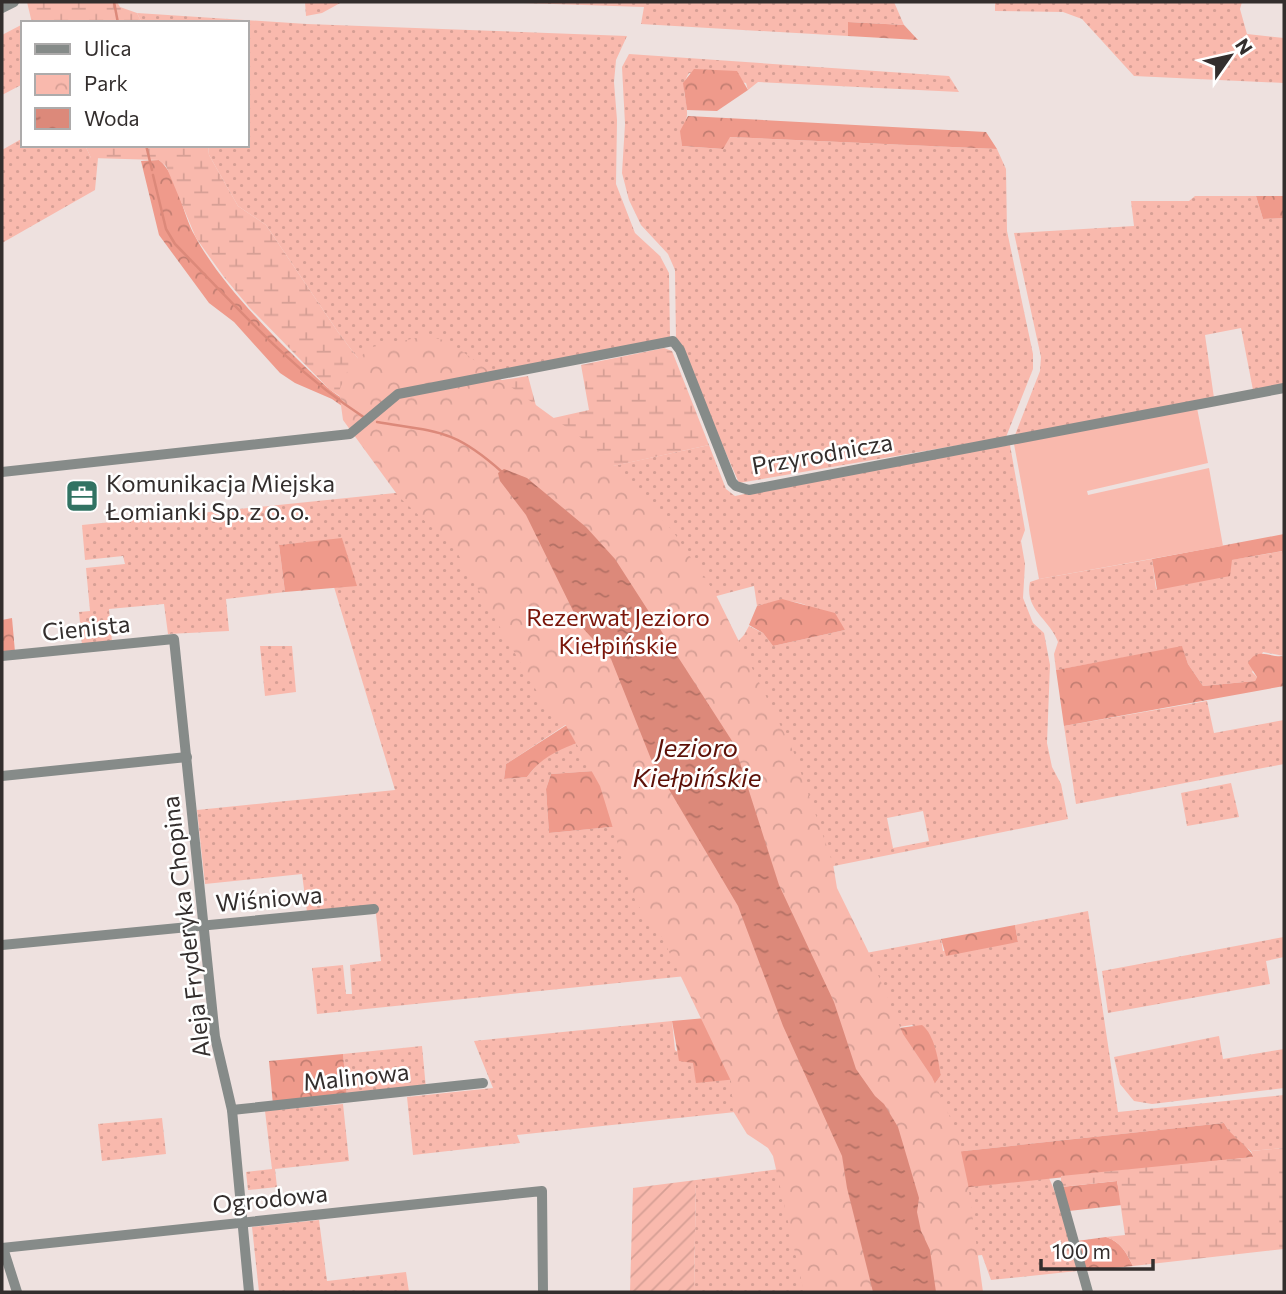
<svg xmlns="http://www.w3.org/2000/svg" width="1286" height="1294" viewBox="0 0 1286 1294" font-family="Commissioner,sans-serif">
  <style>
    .grass { fill: url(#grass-dots); fill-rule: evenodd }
    .forest { fill: url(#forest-crowns) }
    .wetland { fill: url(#wetland-marsh) }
    .park { fill: url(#park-crowns) }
    .garden { fill: url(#garden-furrows) }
    .pitch { fill: #f9b9ad }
    .water { fill: url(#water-ripples) }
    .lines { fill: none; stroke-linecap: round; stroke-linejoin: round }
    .stream { stroke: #dc897a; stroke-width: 2.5 }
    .minor { stroke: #868b89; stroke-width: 10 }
    .labels { text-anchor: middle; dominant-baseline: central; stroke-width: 5; stroke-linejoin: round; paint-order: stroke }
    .street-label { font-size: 24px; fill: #332e2d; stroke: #fff }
    .poi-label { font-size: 24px; fill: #332e2d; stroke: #fff; text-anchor: start }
    .park-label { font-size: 24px; fill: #7a160a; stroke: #fff }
    .water-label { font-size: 26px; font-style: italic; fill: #5c1108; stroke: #fff }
  </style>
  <defs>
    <pattern id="grass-dots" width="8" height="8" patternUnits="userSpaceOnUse" patternTransform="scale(1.75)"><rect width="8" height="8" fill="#f9b9ad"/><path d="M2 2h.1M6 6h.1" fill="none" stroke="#d69f95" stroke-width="1.8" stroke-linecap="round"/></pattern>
    <pattern id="forest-crowns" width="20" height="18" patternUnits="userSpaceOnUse" patternTransform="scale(1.75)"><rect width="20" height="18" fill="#ef9a8b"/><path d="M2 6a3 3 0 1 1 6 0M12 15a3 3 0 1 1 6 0" fill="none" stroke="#c27e72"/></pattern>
    <pattern id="wetland-marsh" width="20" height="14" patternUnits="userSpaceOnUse" patternTransform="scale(1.75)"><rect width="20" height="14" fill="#f9b9ad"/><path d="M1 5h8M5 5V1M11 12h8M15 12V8" fill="none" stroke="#d69f95"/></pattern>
    <pattern id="park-crowns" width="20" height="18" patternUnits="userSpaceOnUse" patternTransform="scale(1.75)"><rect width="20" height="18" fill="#f9b9ad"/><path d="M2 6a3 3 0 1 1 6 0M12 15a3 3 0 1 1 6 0" fill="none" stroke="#d69f95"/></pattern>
    <pattern id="garden-furrows" width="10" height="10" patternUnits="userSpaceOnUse" patternTransform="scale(1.75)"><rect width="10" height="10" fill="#f9b9ad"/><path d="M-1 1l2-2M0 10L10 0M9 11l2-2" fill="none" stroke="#d69f95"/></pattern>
    <pattern id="water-ripples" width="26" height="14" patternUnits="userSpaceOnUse" patternTransform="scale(1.75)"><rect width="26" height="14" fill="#dc897a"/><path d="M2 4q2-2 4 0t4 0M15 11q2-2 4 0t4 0" fill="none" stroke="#b37064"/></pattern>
  </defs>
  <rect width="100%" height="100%" fill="#eee1df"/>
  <g class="grass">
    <path d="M305 2H342L322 13 306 16Z"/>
    <path d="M495 2H894L904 25 849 22 848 36 641 24 644 7Z"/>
    <path d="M995 2H1242L1240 9 1247 34 1284 38V83L1134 76 1082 19 1063 12 995 11Z"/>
    <path d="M137 13 307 24 627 36 616 60 614 82 617 120 616 184 635 233 660 256 669 273 670 337 396 391 387 397 338 332 266 225 238 206 209 155 208 145H247V23H142Z"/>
    <path d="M23 24V84L2 95V35Z"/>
    <path d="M629 54 949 76 959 92 758 82 748 90 746 83 689 73C679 89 687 96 687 112 688 122 680 127 682 146L722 149 729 137 997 149 1006 169 1007 231 1033 354V369L1006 437 739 483 676 339 675 270 668 254 641 225 629 200 622 173 625 124 622 67Z"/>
    <path d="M23 138V145H85L91 158H98L95 190 2 243V150Z"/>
    <path d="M1195 196H1256L1263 219 1284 218V385L1253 390 1241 328 1205 335 1214 398 1015 435 1040 371 1041 357 1014 233 1134 226 1131 201H1189Z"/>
    <path d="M385 436H439L468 487 447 490 476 526 496 522 517 548 566 633C553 659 589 687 573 720L506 764 504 779 527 777C552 744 580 737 618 747L622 742 603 710 594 684 619 702 647 765 644 784 645 808 670 876 653 878 697 975 725 976 735 984 745 1000 746 1007 733 1028 721 1040H713L696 975 317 1014 312 968 343 965 346 994H352L350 965 381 961 375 905 307 912 302 874 205 884 197 810 395 790 334 587 356 585 342 539 279 545 285 592 226 599 229 631 168 634 164 604 109 609 112 642 82 645 79 612 90 611 86 568 125 564 123 556 85 560 82 525 405 492ZM622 769 634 789 648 839 625 842 622 826 549 833 546 789 551 774Z"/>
    <path d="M709 445 726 489 735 496 873 467 1010 445 1025 530 1021 541 1025 564 1023 598 1033 623 1044 633 1050 665 1047 743 1052 767 1061 784 1068 819 799 873 585 472ZM754 586 757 606C799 594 811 606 845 630L773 646 763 633 749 626 744 635 725 655 713 597ZM923 811 929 841 893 848 887 818Z"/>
    <path d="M1283 551 1284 656 1263 652 1252 672 1257 677 1255 681 1203 686 1188 664 1182 647 1056 670 1054 654 1058 642C1050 619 1024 610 1030 582L1039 579 1152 559 1156 589 1231 560Z"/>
    <path d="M260 646H292L296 692 265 696Z"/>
    <path d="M1207 701 1214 733 1284 720V764L1076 804 1064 726Z"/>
    <path d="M1231 783 1239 817 1187 826 1181 793Z"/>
    <path d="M1088 911 1118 1112 1284 1095V1148L1251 1151 1233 1137 1224 1123 917 1156 908 1122 941 1075 931 1037 912 1025 854 1034 855 955 941 939 943 951 1018 942 1015 925Z"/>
    <path d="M1284 937V957L1266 961 1270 984 1108 1013 1102 971Z"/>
    <path d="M672 1021 675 1050 693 1063 790 1074 867 1292H694L696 1180 803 1166 782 1107 517 1135 520 1143 413 1155 407 1097 493 1088 474 1041Z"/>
    <path d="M1219 1036 1223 1059 1284 1049V1088L1152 1104 1134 1101 1120 1084 1114 1057Z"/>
    <path d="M422 1046 426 1089 347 1097 343 1054Z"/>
    <path d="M343 1104 349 1161 275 1169 277 1187 248 1190 246 1172 272 1169 265 1111Z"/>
    <path d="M162 1118 166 1154 102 1161 98 1124Z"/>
    <path d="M1049 1178 1064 1213 1077 1271 991 1280 982 1255 937 1260 923 1192Z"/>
    <path d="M319 1220 327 1281 406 1272 409 1292H259L252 1227Z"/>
  </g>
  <g class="forest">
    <path d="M848 22 904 25 918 40 848 36Z"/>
    <path d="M694 69 737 71 748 90 717 111 687 110 683 83Z"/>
    <path d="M688 116 986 132 997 149 730 137 723 149 682 146 680 131Z"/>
    <path d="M159 160C178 175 182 214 195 236 222 287 285 349 328 388 340 398 355 406 369 414L349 411 332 399 295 383 280 373 234 322 209 303 159 235 141 161Z"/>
    <path d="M1256 196H1284V218L1263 219Z"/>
    <path d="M1284 534V558L1282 551 1232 560 1230 576 1157 590 1152 559Z"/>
    <path d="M342 538 357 586 285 592 279 545Z"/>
    <path d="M782 599 835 613 845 630 773 646 763 633 749 625 757 606Z"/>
    <path d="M12 618 15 652 2 653V620Z"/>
    <path d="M1182 646 1188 664 1203 686 1255 681 1257 677 1248 663C1258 646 1269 658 1284 656V686L1064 726 1056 670Z"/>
    <path d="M573 721 587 740C562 748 543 755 527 777L504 779 506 764Z"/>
    <path d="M622 769V826L549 833 546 789 551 774Z"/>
    <path d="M1015 925 1018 942 946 956 941 939Z"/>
    <path d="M706 1018 790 1074 696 1083 693 1063 679 1061 672 1021Z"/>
    <path d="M922 1025C935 1035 938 1060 941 1075L934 1085 854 1034Z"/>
    <path d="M343 1054 347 1097 273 1105 269 1061Z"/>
    <path d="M1224 1123C1232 1138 1246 1143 1254 1157L923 1192 917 1156Z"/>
    <path d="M1117 1181 1122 1205 1069 1211 1061 1187Z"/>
    <path d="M1106 1237C1121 1242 1126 1252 1133 1266L1084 1271 1077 1241Z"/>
  </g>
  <g class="wetland">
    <path d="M27 2H117L120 7 137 13 142 23H32Z"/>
    <path d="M85 145H208L209 155 238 206 266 225 338 332 387 397 369 414 330 390 249 307 224 277 196 238 166 166 159 160 91 158Z"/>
    <path d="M664 348 672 351 709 445 586 472 471 385 528 376 540 421 589 410 581 365Z"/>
    <path d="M1284 1148V1249L1133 1266C1126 1252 1121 1242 1106 1237L1125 1235 1117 1181 1061 1187V1176L1253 1157 1251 1151Z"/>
  </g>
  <path class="park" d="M426 336 448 341 595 448 672 530 715 593 794 753 833 864 837 888 868 951 903 1034 932 1077 957 1133 968 1184 983 1292H804L773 1156 768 1148 747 1134 733 1111 731 1081 660 933 636 903 600 786 564 722 540 697 455 549 399 497 343 420 339 391 350 365 372 347Z"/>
  <path class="garden" d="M696 1180 694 1292H630L633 1188Z"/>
  <path class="pitch" d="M1197 408 1208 463 1087 491 1088 495 1209 468 1223 546 1039 579 1014 444Z"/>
  <path class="water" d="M504 469 527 478 586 527 615 559 734 744 779 885 834 1002 856 1069 875 1096 884 1104 898 1127 919 1198 917 1212 921 1231 930 1250 936 1292H873L847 1188 842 1156 783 1026 738 906 651 759 611 659 580 625 526 515 500 481 498 473Z"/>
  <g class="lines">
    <g class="stream">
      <path d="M114 2 118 23"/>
      <path d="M146 145 152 170"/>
      <path d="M153 175 166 229 175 244C236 306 292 371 365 418"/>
      <path d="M377 422C438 432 454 429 502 472"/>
    </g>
    <g class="minor">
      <path d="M2 8 14 2"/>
      <path d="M2 472 350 434 398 394 673 341 680 350 732 482 736 486 749 490 1284 388"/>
      <path d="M2 656 174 639 215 1037 232 1110 249 1292"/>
      <path d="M2 776 187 757"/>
      <path d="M2 945 374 909"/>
      <path d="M232 1110 483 1083"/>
      <path d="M1058 1185 1088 1292"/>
      <path d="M2 1248 542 1191 543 1292"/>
      <path d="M3 1248 17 1292"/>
    </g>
  </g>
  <defs>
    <symbol id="office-square" viewBox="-11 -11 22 22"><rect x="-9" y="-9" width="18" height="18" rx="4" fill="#317363" stroke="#fff"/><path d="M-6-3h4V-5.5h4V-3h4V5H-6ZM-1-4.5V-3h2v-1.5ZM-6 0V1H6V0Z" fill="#fff"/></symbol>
  </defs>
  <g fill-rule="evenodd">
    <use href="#office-square" x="63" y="477" width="38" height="38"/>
  </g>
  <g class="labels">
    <g class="street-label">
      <text transform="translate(822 453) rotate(-10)">Przyrodnicza</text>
      <text transform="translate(86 627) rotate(-6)">Cienista</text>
      <text transform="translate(269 898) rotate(-5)">Wiśniowa</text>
      <text transform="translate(185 927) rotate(-97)">Aleja Fryderyka Chopina</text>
      <text transform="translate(356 1076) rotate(-6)">Malinowa</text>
      <text transform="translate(270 1198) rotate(-6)">Ogrodowa</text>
    </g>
    <g class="poi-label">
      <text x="106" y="482">Komunikacja Miejska<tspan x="106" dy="28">Łomianki Sp. z o. o.</tspan></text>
    </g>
    <g class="park-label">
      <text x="618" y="616">Rezerwat Jezioro<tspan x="618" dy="28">Kiełpińskie</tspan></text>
    </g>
    <g class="water-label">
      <text x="697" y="746">Jezioro<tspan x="697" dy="30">Kiełpińskie</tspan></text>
    </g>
  </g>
  <rect width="1286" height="1294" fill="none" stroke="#332e2d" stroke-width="7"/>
  <rect x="21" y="21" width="228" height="126" fill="#ffffff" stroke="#adabab" stroke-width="2"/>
  <rect x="35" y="44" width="35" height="10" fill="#868b89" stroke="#adabab" stroke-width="2"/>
  <text x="84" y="56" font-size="21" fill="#332e2d">Ulica</text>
  <rect x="35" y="74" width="35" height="21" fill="url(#park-crowns)" stroke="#adabab" stroke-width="2"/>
  <text x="84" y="91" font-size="21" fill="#332e2d">Park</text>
  <rect x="35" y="108" width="35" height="21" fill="url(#water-ripples)" stroke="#adabab" stroke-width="2"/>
  <text x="84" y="126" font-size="21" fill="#332e2d">Woda</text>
  <g transform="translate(1230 56) rotate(56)" stroke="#ffffff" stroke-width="5" paint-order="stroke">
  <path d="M0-5L12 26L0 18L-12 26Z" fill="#332e2d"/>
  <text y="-10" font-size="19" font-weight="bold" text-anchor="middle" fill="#332e2d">N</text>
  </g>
  <path d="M1041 1259v10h112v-10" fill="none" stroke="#332e2d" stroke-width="3.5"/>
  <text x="1052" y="1259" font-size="21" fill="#332e2d" stroke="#ffffff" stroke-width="5" paint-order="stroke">100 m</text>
</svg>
